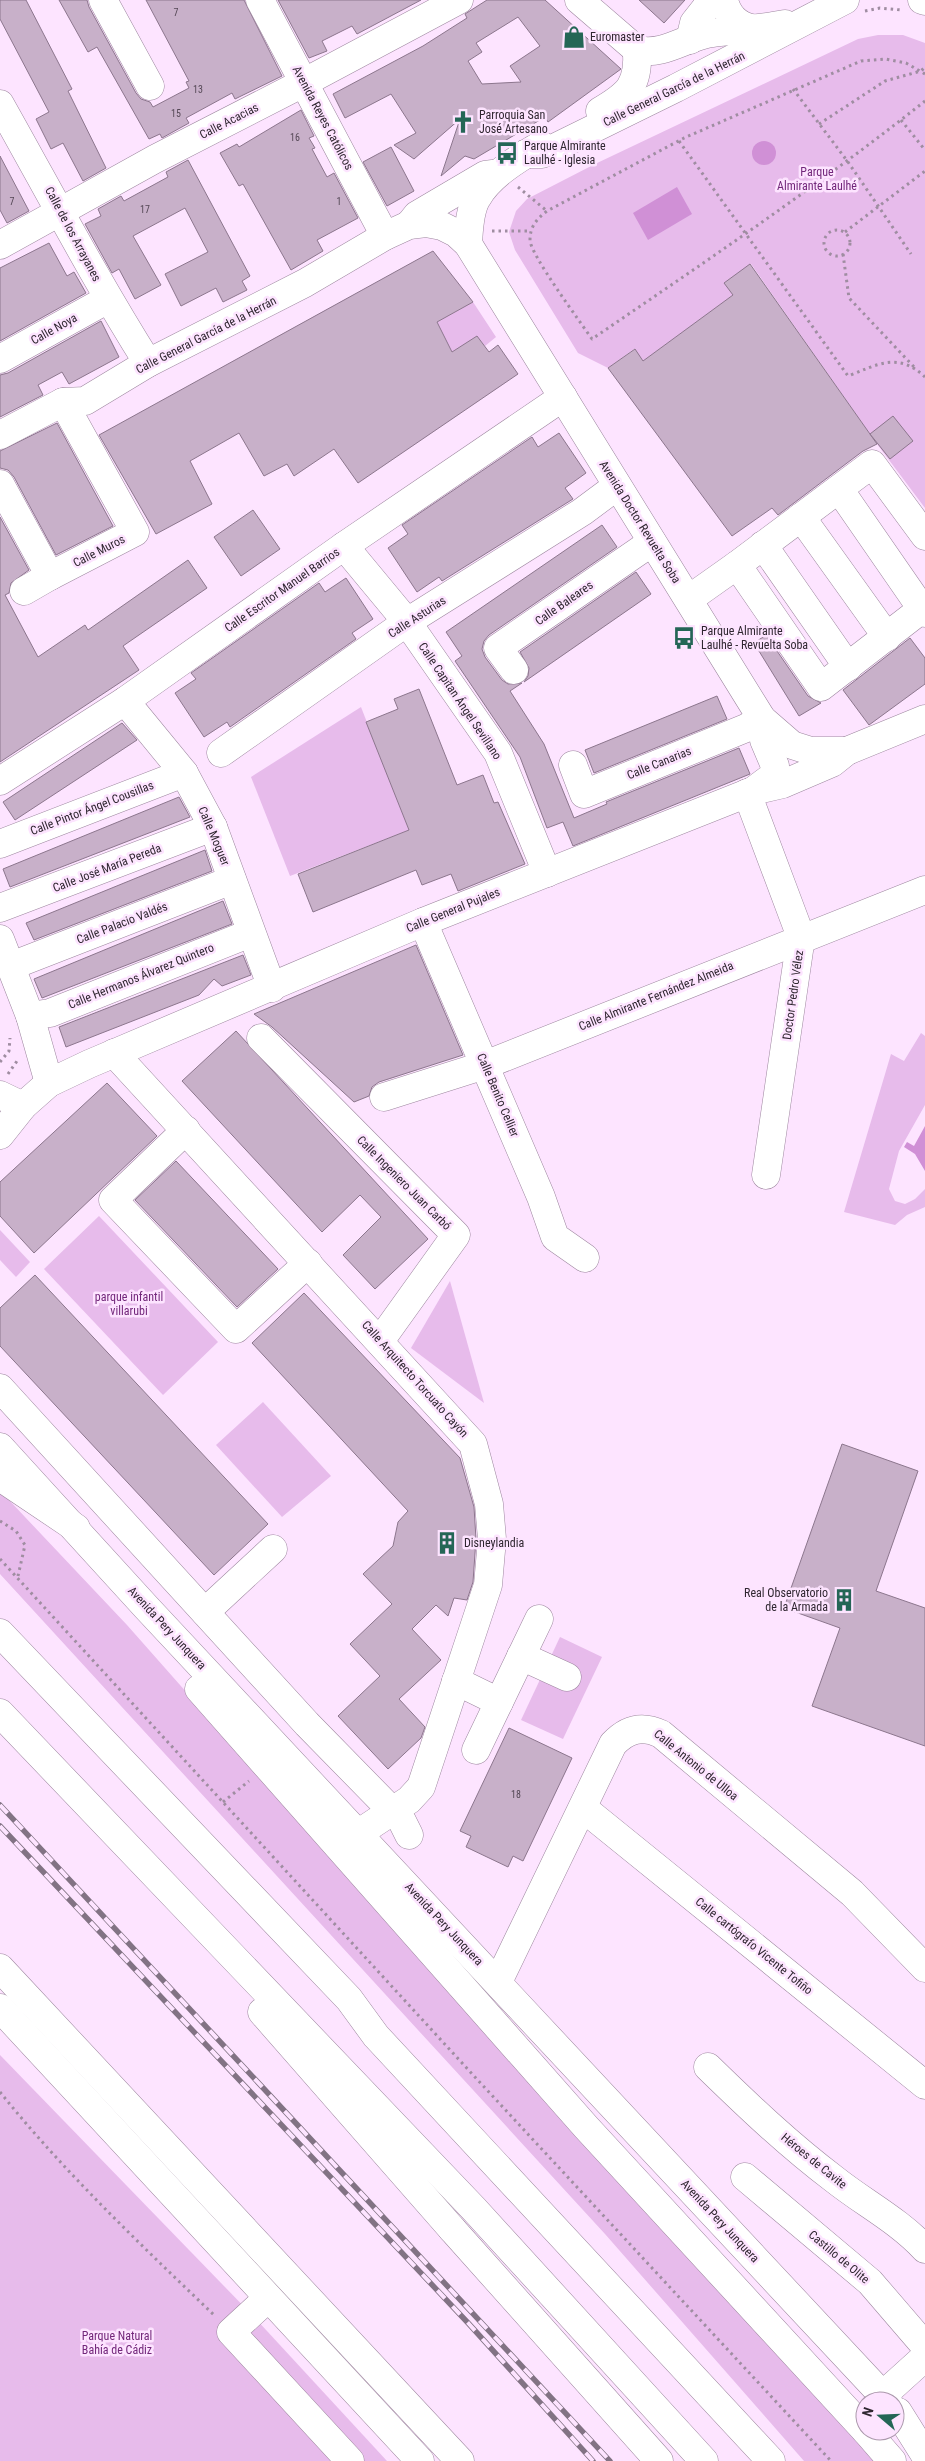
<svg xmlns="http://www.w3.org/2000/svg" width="925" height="2461" viewBox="0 0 925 2461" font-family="'Roboto Condensed',sans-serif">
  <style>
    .green { fill: #e7bbeb }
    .water { fill: #d090d6 }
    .building { fill: #c8b0c9; stroke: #8c768d; fill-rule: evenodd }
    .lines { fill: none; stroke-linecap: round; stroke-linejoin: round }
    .minor-casing { stroke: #9d879f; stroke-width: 29 }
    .highway-casing { stroke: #9d879f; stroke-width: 29 }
    .path { stroke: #9f8da1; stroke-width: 3; stroke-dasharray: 2.5 4; stroke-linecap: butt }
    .minor { stroke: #fff; stroke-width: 28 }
    .highway { stroke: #fff; stroke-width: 28 }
    .rail-casing { stroke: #827384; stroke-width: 5.5 }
    .rail { stroke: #fde4ff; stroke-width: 4; stroke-dasharray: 11; stroke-linecap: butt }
    .labels { text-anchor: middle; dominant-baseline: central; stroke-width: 5; stroke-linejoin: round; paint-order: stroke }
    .number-label { font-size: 10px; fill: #554856 }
    .poi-label { font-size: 12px; fill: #2f2630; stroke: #fde4ff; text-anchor: start }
    .street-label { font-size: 12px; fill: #2f2630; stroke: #fde4ff }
    .park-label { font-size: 12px; fill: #72267a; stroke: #fde4ff }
  </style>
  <rect width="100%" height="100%" fill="#fde4ff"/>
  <g class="green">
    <path d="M878 35H903L925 43V508L877 444 751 264 725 283 733 295 643 361 634 349 608 368 578 353 515 250 509 232 516 211 527 199 595 164 858 39Z"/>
    <path d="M473 302 496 337 485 346 477 337 452 352 437 322Z"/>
    <path d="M361 707 409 830 290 876 251 777Z"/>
    <path d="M921 1033 925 1036V1105L899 1151 889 1189 895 1201 905 1204 915 1199 925 1189V1207L907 1215 895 1225 844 1212 891 1054 904 1061Z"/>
    <path d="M99 1216 218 1342 163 1395 44 1269Z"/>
    <path d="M0 1230 30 1262 16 1277 0 1260Z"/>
    <path d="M450 1281 484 1403 411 1348Z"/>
    <path d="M263 1402 331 1476 282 1517 216 1445Z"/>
    <path d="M0 1494 8 1499 127 1625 634 2199 893 2461H804L605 2234 0 1574Z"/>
    <path d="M560 1637 602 1657 563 1739 521 1720Z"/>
    <path d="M0 2055 255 2318 387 2461H0Z"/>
  </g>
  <g class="water">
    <circle cx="764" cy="153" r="12"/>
    <path d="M677 187 692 214 648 240 633 213Z"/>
    <path d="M925 1126V1171L915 1154 904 1147 907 1142 914 1146Z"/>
  </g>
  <g class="building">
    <path d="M0 0H26L72 89 68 91 106 168 83 181 63 143 51 149 36 119 49 112 0 19Z"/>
    <path d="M59 0H87L89 7 136 93 141 99 150 102 153 107 189 88 186 82 189 81 146 0H244L282 76 235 99 232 93 186 118 189 123 162 138 160 134 149 139 97 47 88 52Z"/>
    <path d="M278 0H421L357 34 352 26 322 41 327 51 309 58Z"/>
    <path d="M487 0H545L621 69 548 122 545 117 474 159 465 156 441 176 460 119 414 159 394 145 416 133 391 94 345 118 333 94 423 46 467 18 465 14ZM518 17 540 46 510 66 521 82 482 84 468 61 482 52 476 43Z"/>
    <path d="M639 0H685L664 23Z"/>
    <path d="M301 110 314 136 309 138 315 148 312 149 327 177 334 173 358 218 317 240 323 251 291 270 243 184 239 186 220 153 237 144 239 147Z"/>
    <path d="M391 147 414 191 387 206 363 162Z"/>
    <path d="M0 156 29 211 7 223 0 210Z"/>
    <path d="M188 160 250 276 242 281 247 290 223 302 216 288 181 306 165 274 208 252 185 208 133 236 161 285 135 299 119 269 112 273 85 224 101 216 98 209 121 196 124 201 168 177 166 172Z"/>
    <path d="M49 243 67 276 74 272 86 293 0 341V268Z"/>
    <path d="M433 251 473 302 437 322 452 352 477 336 489 352 498 345 518 374 358 483 334 449 294 476 287 464 264 476 239 433 190 461 212 504 156 534 99 435Z"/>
    <path d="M750 264 877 444 863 451 778 515 772 508 732 536 608 368 635 349 643 361 733 295 724 283Z"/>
    <path d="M101 321 119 357 69 384 62 372 38 385 43 395 0 417V375L8 373Z"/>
    <path d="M893 416 913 441 890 459 870 434Z"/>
    <path d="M57 423 113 526 56 555 14 477 8 470 0 468V451Z"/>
    <path d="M559 433 586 473 565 488 573 499 442 581 439 577 417 592 388 548 408 534 402 525 532 437 538 447Z"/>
    <path d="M253 510 280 549 241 576 214 537Z"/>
    <path d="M0 517 29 570 11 583 9 593 5 595 38 657 85 625 88 630 188 560 207 588 123 646 139 670 0 762Z"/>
    <path d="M602 525 617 547 489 635 484 641 482 649 485 657 502 680 508 684 522 683 510 691 544 744 574 818 607 804 606 802 739 748 750 774 573 846 563 822 547 828 520 757 455 661 462 656 446 632Z"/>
    <path d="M636 572 651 594 524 682 528 676 529 668 520 652Z"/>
    <path d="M346 578 373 619 352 633 356 639 230 727 227 722 204 737 175 693 196 679 191 673 319 583 325 592Z"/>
    <path d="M766 635 808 696 821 703 799 716 754 643Z"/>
    <path d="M910 638 925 658V684L869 725 843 690Z"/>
    <path d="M419 689 457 785 483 775 494 803 498 802 525 864 458 891 451 874 422 885 416 870 313 912 298 874 409 830 366 722 398 709 394 699Z"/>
    <path d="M717 696 727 719 594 773 585 750Z"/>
    <path d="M122 723 137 740 15 820 3 802Z"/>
    <path d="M179 797 190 817 10 887 3 869Z"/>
    <path d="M205 850 212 871 34 940 26 923Z"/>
    <path d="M223 901 232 924 42 998 34 979Z"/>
    <path d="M416 945 463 1055 379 1082 372 1087 369 1096 354 1102 272 1027 254 1014Z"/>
    <path d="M243 955 251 975 222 986 214 979 199 995 66 1047 59 1027Z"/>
    <path d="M236 1031 428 1239 375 1289 343 1255 381 1217 360 1195 322 1232 182 1081Z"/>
    <path d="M107 1083 157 1136 34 1253 0 1216V1182Z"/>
    <path d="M176 1161 278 1269 237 1307 135 1200Z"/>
    <path d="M35 1275 268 1524 214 1575 0 1346V1308Z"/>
    <path d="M304 1293 460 1458 474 1507 476 1539 473 1582 467 1600 454 1598 448 1616 436 1605 412 1629 441 1660 399 1699 425 1727 421 1738 388 1769 338 1716 380 1676 350 1644 392 1604 363 1574 393 1546 398 1522 408 1511 252 1343Z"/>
    <path d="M842 1444 918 1471 876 1591 925 1608V1746L812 1706 840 1628 784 1608Z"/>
    <path d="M509 1728 572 1758 523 1861 513 1856 508 1867 466 1847 471 1836 460 1831Z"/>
  </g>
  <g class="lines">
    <defs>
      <g id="minor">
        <path d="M103 0 150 86"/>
        <path d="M260 0 385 236"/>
        <path d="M579 0 637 50C665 56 685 37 712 33 736 30 760 29 785 24"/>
        <path d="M724 0C728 18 740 28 758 29"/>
        <path d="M922 0 925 1"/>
        <path d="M690 40 694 23 712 0"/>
        <path d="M0 104C49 191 95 279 148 363"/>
        <path d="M600 111C629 94 639 85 637 50"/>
        <path d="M525 154H542L676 88 845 0"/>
        <path d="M409 225 417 215 485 175 493 174"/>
        <path d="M468 244C469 230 469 211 477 198 490 175 519 158 541 145"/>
        <path d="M0 245 155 159 305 82 459 0"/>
        <path d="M0 359 108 299"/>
        <path d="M0 435 63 402 85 401 148 363 305 283 385 236 409 225 426 223 442 226 456 233 468 244 762 719 792 745 811 751H847"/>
        <path d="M0 484 50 576 135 532 63 402"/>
        <path d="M839 489 922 609"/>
        <path d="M801 517 887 637"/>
        <path d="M925 536 872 464 737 565 821 687 922 609 925 613"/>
        <path d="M763 545 848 667"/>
        <path d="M344 546 407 622 498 753 547 873"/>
        <path d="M24 591 50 576"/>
        <path d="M689 599 737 565"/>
        <path d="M514 670 498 648 652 542"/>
        <path d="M125 701 184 773 213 827 272 988"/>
        <path d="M221 753 407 622 582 512 617 486"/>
        <path d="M573 765 584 794 746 728 762 719 764 740 775 766 773 776 753 791"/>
        <path d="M0 781 125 701 344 546 563 397"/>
        <path d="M747 793 801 937 766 1175"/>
        <path d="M0 844 184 773"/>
        <path d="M0 908 213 827"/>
        <path d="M423 922 541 1197 555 1237 585 1258"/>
        <path d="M0 939 30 1016 49 1083"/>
        <path d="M11 966 232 880"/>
        <path d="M30 1016 50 1013 251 933"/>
        <path d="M261 1038 456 1235 380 1341"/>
        <path d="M114 1053 473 1444 489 1504 492 1539 488 1585 421 1787 409 1800 359 1833"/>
        <path d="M0 1095 23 1106"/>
        <path d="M384 1097 485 1065 925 890"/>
        <path d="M186 1130 113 1200 236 1329 308 1263"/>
        <path d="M0 1135 23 1106 49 1083 89 1064 423 922 753 791 783 784 832 763 847 751 925 719"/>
        <path d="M0 1388 307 1724 402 1821 409 1835"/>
        <path d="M0 1447 146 1607 888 2401"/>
        <path d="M205 1612 273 1549"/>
        <path d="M521 1656 567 1677"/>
        <path d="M456 1681 499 1702"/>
        <path d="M199 1689 586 2127 865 2430"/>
        <path d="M476 1750 539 1619"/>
        <path d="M583 1808 925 2085"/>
        <path d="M0 1968 460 2461"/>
        <path d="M498 1982 613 1744C627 1729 642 1725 661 1734L852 1893 925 1968"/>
        <path d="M0 2008 420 2461"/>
        <path d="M708 2067C748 2106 789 2145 834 2179 864 2203 898 2220 925 2249"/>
        <path d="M745 2177 870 2282 925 2346"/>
        <path d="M452 2229 659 2461"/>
        <path d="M268 2298 231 2332 350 2461"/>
        <path d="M883 2395 925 2357"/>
        <path d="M898 2412 925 2455"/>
        <path d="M866 2431 892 2461"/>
      </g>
      <g id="highway">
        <path d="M0 1477 76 1528"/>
        <path d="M0 1633 349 1999 376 2036 771 2461"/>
        <path d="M0 1713 474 2209 704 2461"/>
        <path d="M262 2012 452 2229"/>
      </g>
    </defs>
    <use href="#minor" class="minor-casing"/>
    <use href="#highway" class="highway-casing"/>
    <g class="path">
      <path d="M865 11 880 8 901 10"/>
      <path d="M925 74 906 63 886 59 861 61 684 138 547 211C537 219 530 226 530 240 530 254 581 323 592 339 705 262 818 186 925 101"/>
      <path d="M793 89 848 162 911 254"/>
      <path d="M901 120 925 150"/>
      <path d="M819 124 885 81 921 71 925 67"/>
      <path d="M679 141 848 376C877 365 898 351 925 377"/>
      <path d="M518 187 547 211"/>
      <circle cx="837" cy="243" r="13"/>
      <path d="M492 231H531"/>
      <path d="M845 232 925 171"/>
      <path d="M843 254 849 298 915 368"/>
      <path d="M0 1062 9 1051 10 1038"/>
      <path d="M8 1074 17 1061"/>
      <path d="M0 1521 16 1531 25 1545 18 1576"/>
      <path d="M0 1559 474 2076 831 2461"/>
      <path d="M223 1802 249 1781"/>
      <path d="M0 2092C64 2172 140 2244 214 2315"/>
    </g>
    <use href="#minor" class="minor"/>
    <use href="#highway" class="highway"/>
    <defs>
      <g id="rail">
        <path d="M0 1805 610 2461"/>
        <path d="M0 1826 469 2324 593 2461"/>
      </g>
    </defs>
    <use href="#rail" class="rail-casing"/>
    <use href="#rail" class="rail"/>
  </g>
  <defs>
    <symbol id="shop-bare" viewBox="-9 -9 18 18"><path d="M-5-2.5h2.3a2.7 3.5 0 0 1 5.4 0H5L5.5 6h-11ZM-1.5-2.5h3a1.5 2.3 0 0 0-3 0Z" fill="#246656" stroke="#fde4ff" stroke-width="2.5" paint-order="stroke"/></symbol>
    <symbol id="church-bare" viewBox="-9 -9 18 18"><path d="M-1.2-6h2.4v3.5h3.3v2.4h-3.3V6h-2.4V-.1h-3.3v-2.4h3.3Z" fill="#246656" stroke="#fde4ff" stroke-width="2.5" paint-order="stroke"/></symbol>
    <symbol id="bus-bare" viewBox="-9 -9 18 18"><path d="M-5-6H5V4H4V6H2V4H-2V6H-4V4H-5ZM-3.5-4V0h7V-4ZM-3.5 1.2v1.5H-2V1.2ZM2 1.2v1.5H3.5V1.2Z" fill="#246656" stroke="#fde4ff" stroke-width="2.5" paint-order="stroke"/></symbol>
    <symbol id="building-bare" viewBox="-9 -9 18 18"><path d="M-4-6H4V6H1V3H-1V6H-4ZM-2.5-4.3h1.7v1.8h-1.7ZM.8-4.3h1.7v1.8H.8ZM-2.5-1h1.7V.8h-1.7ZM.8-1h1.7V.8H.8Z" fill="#246656" stroke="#fde4ff" stroke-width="2.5" paint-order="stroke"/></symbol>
  </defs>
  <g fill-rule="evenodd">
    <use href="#shop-bare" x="558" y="21" width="32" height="32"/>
    <use href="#church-bare" x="447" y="106" width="32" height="32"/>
    <use href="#bus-bare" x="491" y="137" width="32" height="32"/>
    <use href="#bus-bare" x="668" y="622" width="32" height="32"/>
    <use href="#building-bare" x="431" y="1527" width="32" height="32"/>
    <use href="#building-bare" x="828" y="1584" width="32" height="32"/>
  </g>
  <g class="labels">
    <g class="number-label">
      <text x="176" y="12">7</text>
      <text x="198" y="89">13</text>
      <text x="176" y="113">15</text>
      <text x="295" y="137">16</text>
      <text x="12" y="201">7</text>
      <text x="339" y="201">1</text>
      <text x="145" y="209">17</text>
      <text x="516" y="1794">18</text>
    </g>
    <g class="poi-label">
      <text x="590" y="37">Euromaster</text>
      <text x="479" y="115">Parroquia San<tspan x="479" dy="14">José Artesano</tspan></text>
      <text x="524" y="146">Parque Almirante<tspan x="524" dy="14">Laulhé - Iglesia</tspan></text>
      <text x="701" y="631">Parque Almirante<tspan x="701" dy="14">Laulhé - Revuelta Soba</tspan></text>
      <text x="464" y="1543">Disneylandia</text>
      <text x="828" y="1593" text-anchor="end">Real Observatorio<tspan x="828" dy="14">de la Armada</tspan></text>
    </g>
    <g class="street-label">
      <text transform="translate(674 89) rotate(-26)">Calle General García de la Herrán</text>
      <text transform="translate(323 118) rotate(62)">Avenida Reyes Católicos</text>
      <text transform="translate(229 121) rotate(-27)">Calle Acacias</text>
      <text transform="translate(73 234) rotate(62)">Calle de los Arrayanes</text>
      <text transform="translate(54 329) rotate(-29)">Calle Noya</text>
      <text transform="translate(206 335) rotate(-27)">Calle General García de la Herrán</text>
      <text transform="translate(640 522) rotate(58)">Avenida Doctor Revuelta Soba</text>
      <text transform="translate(99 551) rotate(-27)">Calle Muros</text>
      <text transform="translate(282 590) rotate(-35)">Calle Escritor Manuel Barrios</text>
      <text transform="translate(564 603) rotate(-35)">Calle Baleares</text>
      <text transform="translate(417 617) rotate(-33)">Calle Asturias</text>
      <text transform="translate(460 701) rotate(56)">Calle Capitan Ángel Sevillano</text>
      <text transform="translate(659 763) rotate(-22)">Calle Canarias</text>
      <text transform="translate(92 808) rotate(-21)">Calle Pintor Ángel Cousillas</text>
      <text transform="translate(214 836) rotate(67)">Calle Moguer</text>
      <text transform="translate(107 868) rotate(-21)">Calle José María Pereda</text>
      <text transform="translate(453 910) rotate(-22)">Calle General Pujales</text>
      <text transform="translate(122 923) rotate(-21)">Calle Palacio Valdés</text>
      <text transform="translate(141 976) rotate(-22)">Calle Hermanos Álvarez Quintero</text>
      <text transform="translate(793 995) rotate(-82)">Doctor Pedro Vélez</text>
      <text transform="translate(656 996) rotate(-22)">Calle Almirante Fernández Almeida</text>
      <text transform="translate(498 1095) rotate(67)">Calle Benito Cellier</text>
      <text transform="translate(404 1183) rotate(45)">Calle Ingeniero Juan Carbó</text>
      <text transform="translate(415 1379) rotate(48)">Calle Arquitecto Torcuato Cayón</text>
      <text transform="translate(167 1628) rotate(47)">Avenida Pery Junquera</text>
      <text transform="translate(696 1765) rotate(39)">Calle Antonio de Ulloa</text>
      <text transform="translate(444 1924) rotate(47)">Avenida Pery Junquera</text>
      <text transform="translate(754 1946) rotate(39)">Calle cartógrafo Vicente Tofiño</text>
      <text transform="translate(814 2161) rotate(39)">Héroes de Cavite</text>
      <text transform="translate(720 2221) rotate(47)">Avenida Pery Junquera</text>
      <text transform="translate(839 2257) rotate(40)">Castillo de Olite</text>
    </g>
    <g class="park-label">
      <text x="817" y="172">Parque<tspan x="817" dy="14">Almirante Laulhé</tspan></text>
      <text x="129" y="1297">parque infantil<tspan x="129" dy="14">villarubi</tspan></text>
      <text x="117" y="2336">Parque Natural<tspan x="117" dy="14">Bahía de Cádiz</tspan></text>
    </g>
  </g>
  <g transform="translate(880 2416) rotate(289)"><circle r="24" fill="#fde4ff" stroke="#ab98ac"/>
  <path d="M0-4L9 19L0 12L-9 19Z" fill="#246656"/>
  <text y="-8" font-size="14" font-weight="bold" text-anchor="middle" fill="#2f2630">N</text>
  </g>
</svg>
